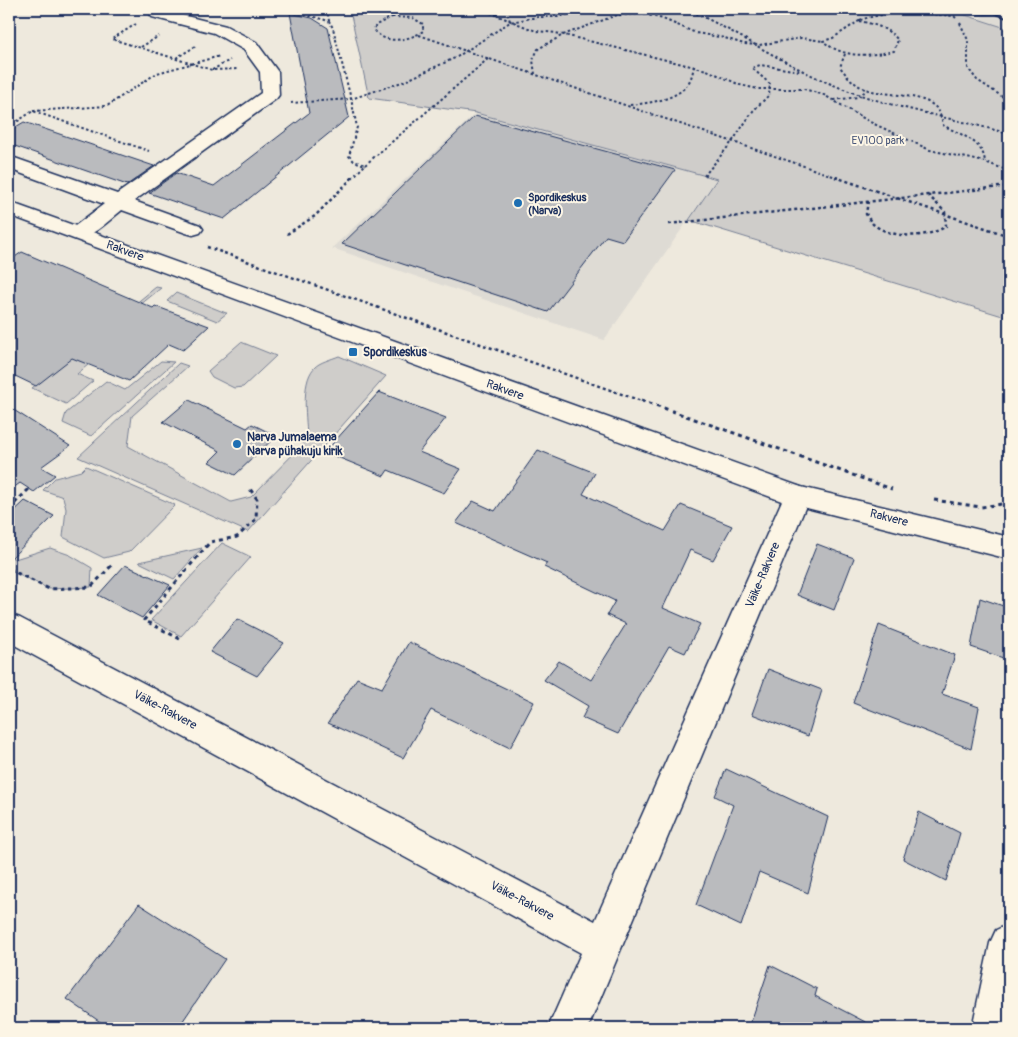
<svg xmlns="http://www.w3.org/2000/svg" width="1018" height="1037" viewBox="0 0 1018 1037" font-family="Pangolin,sans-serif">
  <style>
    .built { fill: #dedbd4 }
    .green { fill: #cfcdca; stroke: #757e94 }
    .building { fill: #babbbe; stroke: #1b2f5e }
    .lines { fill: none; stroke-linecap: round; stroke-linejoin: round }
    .service-casing { stroke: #1b2f5e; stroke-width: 4 }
    .minor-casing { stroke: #1b2f5e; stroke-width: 3 }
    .tertiary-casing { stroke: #1b2f5e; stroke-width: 3 }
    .secondary-casing { stroke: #1b2f5e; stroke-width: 3 }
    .path-far2 { stroke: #1b2f5e; stroke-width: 2; stroke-dasharray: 2.5 2.5; stroke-linecap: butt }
    .path-far1 { stroke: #1b2f5e; stroke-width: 2.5; stroke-dasharray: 3 3; stroke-linecap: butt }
    .path { stroke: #1b2f5e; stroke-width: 3; stroke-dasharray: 4 4; stroke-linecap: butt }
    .service { fill: #fcf5e5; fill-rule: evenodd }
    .minor { fill: #fcf5e5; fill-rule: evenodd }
    .tertiary { fill: #fcf5e5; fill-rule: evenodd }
    .secondary { fill: #fcf5e5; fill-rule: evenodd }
    .poi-dot { fill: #1f6fb2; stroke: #fcf5e5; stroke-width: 2 }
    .labels { text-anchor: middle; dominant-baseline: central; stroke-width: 4; stroke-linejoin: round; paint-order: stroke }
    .far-park-label { font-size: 11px; fill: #485679; stroke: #fcf5e5 }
    .far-poi-label { font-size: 11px; font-weight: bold; fill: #1b2f5e; stroke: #fcf5e5; text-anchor: start }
    .street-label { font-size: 12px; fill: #1b2f5e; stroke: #fcf5e5 }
    .poi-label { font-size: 12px; font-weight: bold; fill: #1b2f5e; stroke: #fcf5e5; text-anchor: start }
  </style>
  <rect width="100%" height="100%" fill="#eee9dd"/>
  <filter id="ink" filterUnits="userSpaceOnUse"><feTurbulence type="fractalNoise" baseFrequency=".02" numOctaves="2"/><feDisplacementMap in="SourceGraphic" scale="10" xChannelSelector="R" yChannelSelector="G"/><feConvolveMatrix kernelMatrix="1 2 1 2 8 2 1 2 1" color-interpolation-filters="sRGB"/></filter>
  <g filter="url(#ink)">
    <g class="built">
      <path d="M992 9H1009V29L979 19Z"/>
      <path d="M476 113 717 179 604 340 332 248Z"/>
    </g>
    <g class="green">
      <path d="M374 9H961L959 13 1009 29V318L689 220 717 179 476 113 369 98 351 15Z"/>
      <path d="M156 287 161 288 119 322 123 336 77 374 93 381 66 404 32 388Z"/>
      <path d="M176 293 226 313H227L217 321 167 301Z"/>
      <path d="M241 342 276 356 243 387 234 388 212 377 208 371Z"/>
      <path d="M339 356 386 376 248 532 78 457 179 363 188 366 132 416 128 446 231 502 251 497 307 440C307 420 300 384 314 368 319 362 332 359 339 356Z"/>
      <path d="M161 361 174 362 91 436 63 423 66 413 106 381 125 390Z"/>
      <path d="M86 466 175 505 129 552 104 558 63 537 66 509 63 497 43 490 55 478 81 471Z"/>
      <path d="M222 543 251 557 181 636 151 620Z"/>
      <path d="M50 548 70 555 92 568 91 587 49 589 9 569V556L15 559Z"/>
      <path d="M202 548 174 579 139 562Z"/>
    </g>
    <g class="building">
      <path d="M290 13 312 18 328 28 349 117 224 219 149 193 176 173 214 186 309 113Z"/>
      <path d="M475 116 675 170 623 241 606 236 548 312 342 244Z"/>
      <path d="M24 122 154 166 127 185 9 144V131Z"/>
      <path d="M22 252 153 308 155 306 209 326 183 350 169 344 129 381 72 358 36 386 9 373V261Z"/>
      <path d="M379 392 446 418 419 452 461 469 444 493 388 470 384 476 325 452Z"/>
      <path d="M189 400 247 428 252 424 276 436 235 475 209 462 220 451 163 422Z"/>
      <path d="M9 407 70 446 41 467 55 475 34 492 20 483 9 491Z"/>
      <path d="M538 450 595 473 583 494 665 531 681 505 732 526 713 560 690 550 663 608 700 624 685 653 669 646 618 734 582 718 588 706 544 680 559 661 591 680 626 624 607 615 615 601 544 567 547 563 456 523 473 501 495 511Z"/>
      <path d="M25 501 54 516 9 560V516Z"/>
      <path d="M817 544 854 558 834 610 797 595Z"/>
      <path d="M125 565 170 585 142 618 98 595Z"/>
      <path d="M980 598 1009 608V660L971 647Z"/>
      <path d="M237 619 284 643 257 676 210 652Z"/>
      <path d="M879 625 955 655 942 694 979 707 971 749 853 703Z"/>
      <path d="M409 642 534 702 510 748 431 710 403 758 328 723 357 678 382 688Z"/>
      <path d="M768 669 822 690 808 736 752 714Z"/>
      <path d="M726 769 828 817 808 893 759 872 741 926 696 905 733 805 715 796Z"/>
      <path d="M919 812 960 833 946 881 903 859Z"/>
      <path d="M139 904 225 959 178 1028H109L67 999Z"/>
      <path d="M770 965 817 989 815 996 877 1028H749Z"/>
    </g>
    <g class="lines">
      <defs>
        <path id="service" d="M986 9H1000L1009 12V18Z"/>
        <g id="minor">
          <path d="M158 9 226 26 256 42 278 72 279 95 276 99 134 201 200 225 203 229 200 233 193 235 186 233 122 210C108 221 89 242 71 237L68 233 71 229 104 204 9 169V156L117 194 261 93 260 72 244 50 214 33 152 17 150 14 152 11Z"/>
          <path d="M971 9H1000L998 12C990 14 981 14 973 12Z"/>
          <path d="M797 486 807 489 810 496 588 1028H548L581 953 9 642V614L20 618 595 921 784 496 787 489Z"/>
        </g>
        <path id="tertiary" d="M9 202 801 487 1009 537V559L787 503 9 215Z"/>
        <path id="secondary" d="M1009 924V1028H972L990 943 996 930Z"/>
      </defs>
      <use href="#service" class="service-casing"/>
      <use href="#minor" class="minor-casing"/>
      <use href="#tertiary" class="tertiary-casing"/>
      <use href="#secondary" class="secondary-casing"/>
      <g class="path-far2">
        <path d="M285 9 329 21 333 28 351 99 291 103"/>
        <path d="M327 9 329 21"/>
        <path d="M481 9 536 31 556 33 707 70 740 85 758 89H804L824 95 870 122 930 150 985 162 1009 171"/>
        <path d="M506 9 510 21"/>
        <path d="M687 9C738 32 784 65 836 86 893 109 951 117 1009 134"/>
        <path d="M951 9 956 16"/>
        <path d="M392 17 413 18 423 24V31C411 40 383 46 374 29L376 25Z"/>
        <path d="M860 20C891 10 922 13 954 16L956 18"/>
        <path d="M859 21C874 24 888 28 898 40L894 51C869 56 844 59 823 41L833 38Z"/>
        <path d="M960 23 968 40V68L977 80 1009 101"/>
        <path d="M136 24 112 39 212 70 238 69"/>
        <path d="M419 35 839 178"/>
        <path d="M141 47 159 36"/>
        <path d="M845 54 840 67C847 76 853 83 863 88 884 97 925 92 938 110 941 114 942 120 943 125 960 135 983 140 985 162"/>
        <path d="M176 58 196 46"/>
        <path d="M212 70 230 60"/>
        <path d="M535 74 533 60 538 49 563 35 617 15 644 14 663 19 696 33 725 38 744 44 759 45 801 38 823 41"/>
        <path d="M834 100 858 97 867 90"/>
        <path d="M630 105C649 103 679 100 689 82 692 77 693 71 694 66"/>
        <path d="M33 111 107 106 157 73 220 56"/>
        <path d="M9 127 33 111 149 151"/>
        <path d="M365 165 489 58"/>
        <path d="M704 176 732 142 753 111 769 95 770 84 752 68 760 65 800 71"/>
        <path d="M352 178 365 165 354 161 349 156 357 127 351 99 405 81 457 57 510 22 538 17H558L590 9"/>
      </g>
      <g class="path-far1">
        <path d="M835 177 1009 236"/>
        <path d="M868 201 866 214C868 217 870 221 873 224 891 239 928 239 946 226L945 212 928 195"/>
        <path d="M669 224 1009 186"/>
        <path d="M287 234 315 216 353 177"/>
        <path d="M207 247 644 402"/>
      </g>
      <g class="path">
        <path d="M641 400 892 489"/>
        <path d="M934 500 981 507 1009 503"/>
        <path d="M9 509 29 489"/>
        <path d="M9 569 49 589 91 587 114 563"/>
        <path d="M180 639 144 620 210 542 237 537 256 519 257 499 250 489"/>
      </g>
      <use href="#service" class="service"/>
      <use href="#minor" class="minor"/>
      <use href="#tertiary" class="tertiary"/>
      <use href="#secondary" class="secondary"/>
    </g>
  </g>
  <g class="poi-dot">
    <circle cx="518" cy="203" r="5"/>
    <rect x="348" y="347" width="10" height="10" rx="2.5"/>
    <circle cx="237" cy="444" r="5"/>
  </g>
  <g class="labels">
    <g class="far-park-label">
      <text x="878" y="140">EV100 park</text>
    </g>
    <g class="far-poi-label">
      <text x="528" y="197">Spordikeskus<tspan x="528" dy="13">(Narva)</tspan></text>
    </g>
    <g class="street-label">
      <text transform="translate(125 251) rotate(20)">Rakvere</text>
      <text transform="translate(505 390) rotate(20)">Rakvere</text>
      <text transform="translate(889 518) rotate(14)">Rakvere</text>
      <text transform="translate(763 575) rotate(-67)">Väike-Rakvere</text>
      <text transform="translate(165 710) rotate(28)">Väike-Rakvere</text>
      <text transform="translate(522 901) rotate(28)">Väike-Rakvere</text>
    </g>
    <g class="poi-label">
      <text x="363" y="352">Spordikeskus</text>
      <text x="247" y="437">Narva Jumalaema<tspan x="247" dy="14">Narva pühakuju kirik</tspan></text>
    </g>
  </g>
  <rect width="1018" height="1037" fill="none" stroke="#fcf5e5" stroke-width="30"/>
  <rect x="15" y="15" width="988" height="1007" fill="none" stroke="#1b2f5e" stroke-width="2" filter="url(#ink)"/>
</svg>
